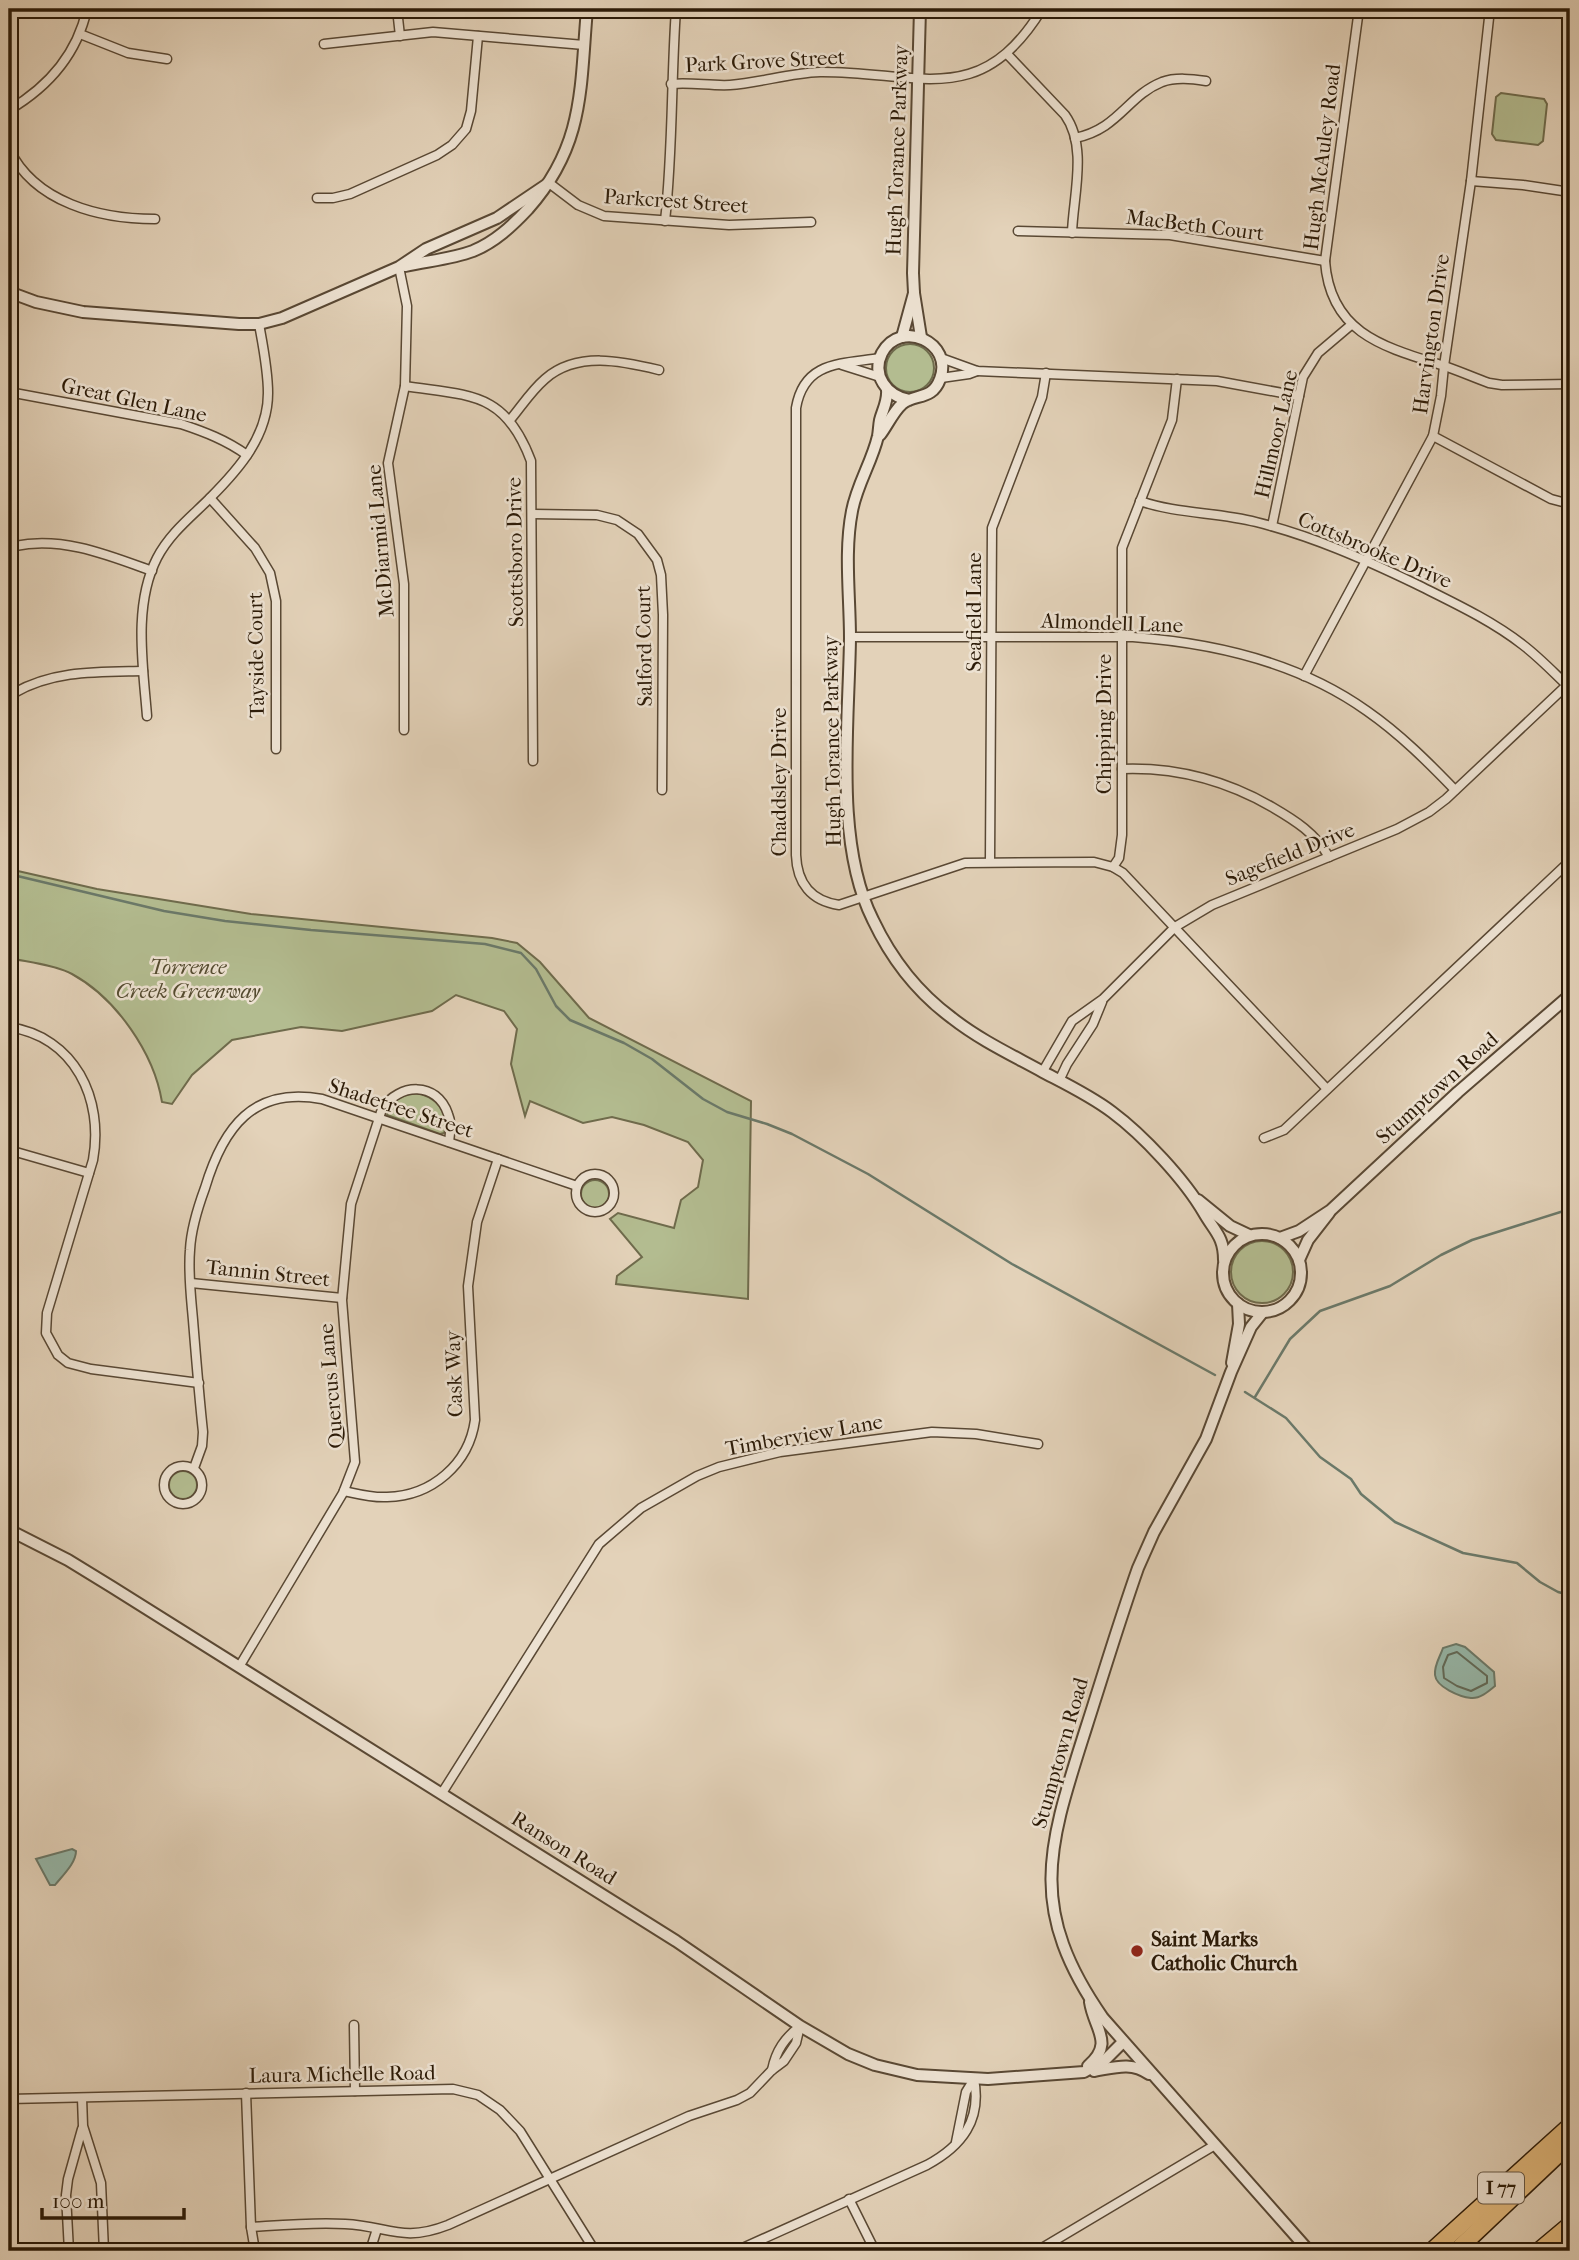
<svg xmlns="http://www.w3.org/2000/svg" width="1579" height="2260" viewBox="0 0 1579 2260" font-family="'IM FELL French Canon',serif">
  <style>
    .green { fill: #b3bc90; stroke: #6f6b4c; stroke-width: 2 }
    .water { fill: #96b8aa; stroke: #6b7969; stroke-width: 2 }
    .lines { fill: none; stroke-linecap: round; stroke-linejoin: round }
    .shore { stroke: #606958; stroke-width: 2 }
    .stream { stroke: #6b7969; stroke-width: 2.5 }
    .minor-casing { stroke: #594834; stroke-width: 11 }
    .tertiary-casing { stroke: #594834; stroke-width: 14 }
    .motorway-casing { stroke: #2b1a07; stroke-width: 19 }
    .minor { stroke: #ede2d2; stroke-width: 8 }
    .tertiary { stroke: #ede2d2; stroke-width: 10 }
    .motorway { stroke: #e2b97c; stroke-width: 16 }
    .poi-dot { fill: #8f2418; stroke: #ede2d2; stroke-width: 2.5 }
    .labels { text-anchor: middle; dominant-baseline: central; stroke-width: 5; stroke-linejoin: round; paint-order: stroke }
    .shield { fill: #ede2d2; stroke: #655644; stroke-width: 2 }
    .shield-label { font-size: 19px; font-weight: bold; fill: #2b1a07 }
    .street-label { font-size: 21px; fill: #2b1a07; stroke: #ede2d2 }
    .park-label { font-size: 21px; font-style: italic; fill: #544b30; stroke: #ede2d2 }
    .poi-label { font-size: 21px; font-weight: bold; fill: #2b1a07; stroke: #ede2d2; text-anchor: start }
  </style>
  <rect width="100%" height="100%" fill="#e3d2b9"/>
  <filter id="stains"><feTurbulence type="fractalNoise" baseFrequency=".00286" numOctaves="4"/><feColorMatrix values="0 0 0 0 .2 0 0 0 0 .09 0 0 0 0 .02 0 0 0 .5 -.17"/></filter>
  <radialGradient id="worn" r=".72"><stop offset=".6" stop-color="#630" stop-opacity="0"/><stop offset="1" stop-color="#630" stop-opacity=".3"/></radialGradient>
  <g class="green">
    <path d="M1501 93 1544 99 1547 104 1543 141 1538 145 1496 140 1492 134 1496 97Z"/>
    <circle cx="910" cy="368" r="24"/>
    <path d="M9 869 97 889 251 914 492 938 517 943 540 962 589 1018 751 1101 748 1299 616 1284 617 1276 642 1257 610 1219 618 1213 674 1228 681 1200 698 1187 703 1160 688 1142 644 1125 612 1117 583 1123 530 1101 525 1116 511 1064 517 1029 504 1011 456 995 432 1011 342 1031 301 1027 232 1040 192 1075 172 1104 162 1102C154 1053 116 998 72 974 56 965 27 962 9 958Z"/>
    <path d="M414 1093C434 1095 452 1112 444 1133L440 1134 387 1115C388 1102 402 1095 414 1093Z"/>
    <circle cx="595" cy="1194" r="14"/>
    <circle cx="1262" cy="1272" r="31"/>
    <circle cx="183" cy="1485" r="14"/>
  </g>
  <g class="water">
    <path d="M1456 1644 1465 1647 1494 1672 1495 1686C1489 1691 1480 1699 1471 1698 1460 1697 1436 1687 1435 1675 1434 1665 1440 1657 1443 1648Z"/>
    <path d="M72 1849 76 1851C76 1863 63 1875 55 1885H50L36 1859Z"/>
  </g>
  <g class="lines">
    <path class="shore" d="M1457 1652 1487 1676V1683L1471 1691 1457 1686 1444 1678 1443 1667 1448 1655Z"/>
    <g class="stream">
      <path d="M9 874 164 911 225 921 311 930 485 944 521 953 536 969 556 1006 570 1020 624 1043 652 1059 703 1099 727 1112 767 1124 792 1134 868 1174 1012 1264 1215 1375"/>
      <path d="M1245 1392 1286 1418 1320 1457 1351 1479 1361 1494 1395 1522 1463 1553 1517 1563 1540 1582 1558 1592 1570 1595"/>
      <path d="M1255 1397 1290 1339 1320 1311 1390 1286 1441 1255 1472 1240 1570 1209"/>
    </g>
    <defs>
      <g id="minor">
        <path d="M397 9 400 36"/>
        <path d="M1359 9 1325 261C1330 331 1380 346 1438 364 1455 369 1472 377 1489 383L1502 385 1570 384"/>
        <path d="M80 34 128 53 167 59"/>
        <path d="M324 44 433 32 584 45"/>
        <path d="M1007 54 1065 115C1088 147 1073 197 1072 233"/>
        <path d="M671 84C691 82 710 86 730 85 760 83 789 73 820 72 918 71 980 111 1042 9"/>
        <path d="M9 110C48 87 77 54 87 9"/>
        <path d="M1075 138C1119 129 1127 96 1162 82 1176 77 1192 79 1206 81"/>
        <path d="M9 149C35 203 100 219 155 219"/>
        <path d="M1471 181 1523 185 1570 192"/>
        <path d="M549 183 578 205 604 216 729 225 811 222"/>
        <path d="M317 198H333L350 194 437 155 452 145 466 129 471 111 478 36"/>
        <path d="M665 221C673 151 671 80 676 9"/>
        <path d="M1018 231 1170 235 1325 261"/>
        <path d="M399 267 407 306 405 386 388 463 404 584V730"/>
        <path d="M880 358C841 364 804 361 796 408V855C797 883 811 901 839 905L965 863 1094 862 1113 867 1123 873 1327 1089"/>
        <path d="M941 358 977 371 1217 381 1299 396"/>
        <path d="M842 365 880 377"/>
        <path d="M941 378 969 374 977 371"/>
        <path d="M405 386C470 396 505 391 531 461L533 761"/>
        <path d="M9 392 181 424C205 432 226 440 247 455"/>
        <path d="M510 420C521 407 531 391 545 379 577 351 622 361 659 370"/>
        <path d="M1433 436 1551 499 1570 504"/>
        <path d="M210 498 255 548 270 573 276 601V749"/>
        <path d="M1140 501C1177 514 1218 512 1256 522 1312 536 1364 559 1416 584 1452 602 1491 620 1523 645 1540 658 1555 674 1570 688"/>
        <path d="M533 514 597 515 617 520 638 534 657 560 661 575 663 615 662 790"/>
        <path d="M1272 526 1303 377 1318 353 1351 325"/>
        <path d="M15 546C62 536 108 555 152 571"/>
        <path d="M850 637H1133C1214 643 1300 663 1367 711 1400 734 1428 762 1455 790"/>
        <path d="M1304 676 1433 436 1441 396 1444 366 1471 181 1490 9"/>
        <path d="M14 693C54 670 98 672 143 671"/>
        <path d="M147 716C143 665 133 605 157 558 170 533 191 517 210 498 239 469 268 436 268 393 268 370 263 346 259 324"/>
        <path d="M1122 769C1175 767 1227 781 1272 807 1296 821 1315 833 1329 857"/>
        <path d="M990 862 992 528 1042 397 1046 373"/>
        <path d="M1113 867 1119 858 1122 835V548L1172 420 1177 379"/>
        <path d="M9 1027C75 1037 104 1099 93 1160L47 1313 46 1333 58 1355 68 1363 91 1369 199 1383"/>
        <path d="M1043 1071 1072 1021 1103 999 1175 927 1212 905 1397 829 1429 812 1446 799 1567 685"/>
        <path d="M1059 1081 1067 1064 1093 1024 1102 1002"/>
        <path d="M1264 1138 1284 1130 1570 861"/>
        <path d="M9 1150 89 1173"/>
        <circle cx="595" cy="1193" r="19"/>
        <path d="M191 1283 342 1298"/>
        <circle cx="183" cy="1485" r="19"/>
        <path d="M194 1468 202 1446 203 1432C199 1395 196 1357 193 1320 191 1297 188 1273 190 1250 191 1229 198 1207 205 1188 223 1128 253 1086 322 1099L577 1186"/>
        <path d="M344 1491C358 1494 373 1498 387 1497 432 1496 469 1464 475 1420L468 1286 477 1222 498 1159"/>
        <path d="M239 1667 343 1493 355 1462 342 1300 351 1204 382 1109C399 1083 437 1081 448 1114 452 1123 450 1133 449 1142"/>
        <path d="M442 1793 599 1544 641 1508 697 1476 719 1467 780 1452 932 1432 976 1434 1038 1444"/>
        <path d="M354 2025 355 2091"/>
        <path d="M772 2070C776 2050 785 2038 800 2026"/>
        <path d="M246 2093 251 2227C282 2225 314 2222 345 2224 388 2226 402 2243 448 2225L689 2116 737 2100 750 2093 772 2070 784 2061 796 2043 800 2026"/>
        <path d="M82 2098 83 2126 101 2183 104 2251"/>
        <path d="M9 2099 453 2089 478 2095 500 2110 520 2131 595 2251"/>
        <path d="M956 2142 966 2092 974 2079"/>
        <path d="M849 2199 875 2251"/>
        <path d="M251 2227 255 2251"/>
        <path d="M69 2251 66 2195 68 2179 82 2129"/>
        <path d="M370 2251 377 2229"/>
        <path d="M736 2251 927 2165C962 2146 982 2120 974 2079"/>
        <path d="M1037 2251 1215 2145"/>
      </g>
      <g id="tertiary">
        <path d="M920 9 913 273 914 293 921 337"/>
        <path d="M405 266C427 261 452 259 473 251 495 242 512 226 528 209 585 145 580 88 587 9"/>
        <path d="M9 292 36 302 83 312 239 324H259L282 318 399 267 426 249 497 218 549 183"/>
        <path d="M902 337 914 293"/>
        <path d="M887 390C888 401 883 409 880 420 879 425 879 431 878 436 872 462 857 484 852 511 844 552 850 596 850 638 849 724 834 843 873 920 891 958 918 993 952 1018 980 1040 1012 1055 1043 1072 1066 1084 1091 1096 1112 1112 1143 1135 1185 1180 1204 1213 1215 1232 1224 1237 1224 1260"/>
        <path d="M880 435C887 426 893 412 902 404 915 393 932 401 940 379 954 343 901 318 882 353 871 375 887 396 909 400"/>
        <path d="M1198 1200 1230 1226 1249 1235"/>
        <circle cx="1262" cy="1273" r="39"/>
        <path d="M1280 1238 1299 1231 1331 1210 1458 1092 1570 995"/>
        <path d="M1299 1260 1308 1240 1329 1213"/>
        <path d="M1263 1312 1251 1327 1231 1372 1206 1439 1154 1532 1138 1568C1120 1619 1104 1672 1087 1725 1049 1845 1025 1906 1103 2018L1309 2251"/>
        <path d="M1232 1363 1239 1324 1238 1304"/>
        <path d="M9 1530 68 1560 112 1587 676 1941 800 2026 848 2054 875 2065 917 2075 988 2079 1084 2072 1105 2060 1123 2042"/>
        <path d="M1088 2066C1115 2043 1094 2029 1090 2002"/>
        <path d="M1094 2071C1113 2068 1131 2061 1149 2074"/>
      </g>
      <g id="motorway">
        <path d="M1432 2251 1570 2126"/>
        <path d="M1456 2251 1570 2143"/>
        <path d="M1539 2251 1570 2225"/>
        <path d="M1562 2251 1570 2244"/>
      </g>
    </defs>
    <use href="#minor" class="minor-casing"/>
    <use href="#tertiary" class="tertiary-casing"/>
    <use href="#motorway" class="motorway-casing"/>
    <use href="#minor" class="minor"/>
    <use href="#tertiary" class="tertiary"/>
    <use href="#motorway" class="motorway"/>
  </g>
  <circle class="poi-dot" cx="1137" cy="1951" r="7"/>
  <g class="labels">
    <rect class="shield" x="1478" y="2172.5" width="46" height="31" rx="5"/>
    <g class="shield-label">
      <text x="1501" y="2188">I 77</text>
    </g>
    <g class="street-label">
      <text transform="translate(765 61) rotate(-3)">Park Grove Street</text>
      <text transform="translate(897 150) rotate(-88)">Hugh Torance Parkway</text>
      <text transform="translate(1322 157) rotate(-83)">Hugh McAuley Road</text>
      <text transform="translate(676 201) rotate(4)">Parkcrest Street</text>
      <text transform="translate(1195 225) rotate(7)">MacBeth Court</text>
      <text transform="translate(1431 334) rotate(-82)">Harvington Drive</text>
      <text transform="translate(134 400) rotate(12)">Great Glen Lane</text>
      <text transform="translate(1276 434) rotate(-77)">Hillmoor Lane</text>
      <text transform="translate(380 541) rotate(-95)">McDiarmid Lane</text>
      <text transform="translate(1375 550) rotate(23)">Cottsbrooke Drive</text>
      <text transform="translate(515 552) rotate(-91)">Scottsboro Drive</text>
      <text transform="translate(974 612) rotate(-90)">Seafield Lane</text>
      <text transform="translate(1112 623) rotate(2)">Almondell Lane</text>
      <text transform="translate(644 646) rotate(-91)">Salford Court</text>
      <text transform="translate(256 655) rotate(-91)">Tayside Court</text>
      <text transform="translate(1104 724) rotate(-90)">Chipping Drive</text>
      <text transform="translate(832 741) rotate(-91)">Hugh Torance Parkway</text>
      <text transform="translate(779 782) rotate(-90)">Chaddsley Drive</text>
      <text transform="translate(1290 854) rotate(-22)">Sagefield Drive</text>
      <text transform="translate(1437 1088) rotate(-42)">Stumptown Road</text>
      <text transform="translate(401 1108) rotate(18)">Shadetree Street</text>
      <text transform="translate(268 1273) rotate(6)">Tannin Street</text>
      <text transform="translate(454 1374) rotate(-92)">Cask Way</text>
      <text transform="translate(331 1386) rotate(-95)">Quercus Lane</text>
      <text transform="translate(804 1435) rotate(-10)">Timberview Lane</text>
      <text transform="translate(1060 1753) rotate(-74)">Stumptown Road</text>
      <text transform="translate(564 1848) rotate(32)">Ranson Road</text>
      <text transform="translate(342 2074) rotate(-1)">Laura Michelle Road</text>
    </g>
    <g class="park-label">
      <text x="188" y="967">Torrence<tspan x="188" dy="24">Creek Greenway</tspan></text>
    </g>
    <g class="poi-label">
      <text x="1151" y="1939">Saint Marks<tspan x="1151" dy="24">Catholic Church</tspan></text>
    </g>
  </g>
  <rect width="1579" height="2260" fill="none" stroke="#e3d2b9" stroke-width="35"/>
  <rect x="10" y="10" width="1558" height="2239" fill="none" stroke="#2b1a07" stroke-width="3.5"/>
  <rect x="18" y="18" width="1544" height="2225" fill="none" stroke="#2b1a07" stroke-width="2"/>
  <path d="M42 2208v10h142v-10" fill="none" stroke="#2b1a07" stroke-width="3.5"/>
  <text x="52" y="2208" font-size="21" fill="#2b1a07" stroke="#ede2d2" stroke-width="5" paint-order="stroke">100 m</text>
  <rect width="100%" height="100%" filter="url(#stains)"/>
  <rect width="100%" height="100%" fill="url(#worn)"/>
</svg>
